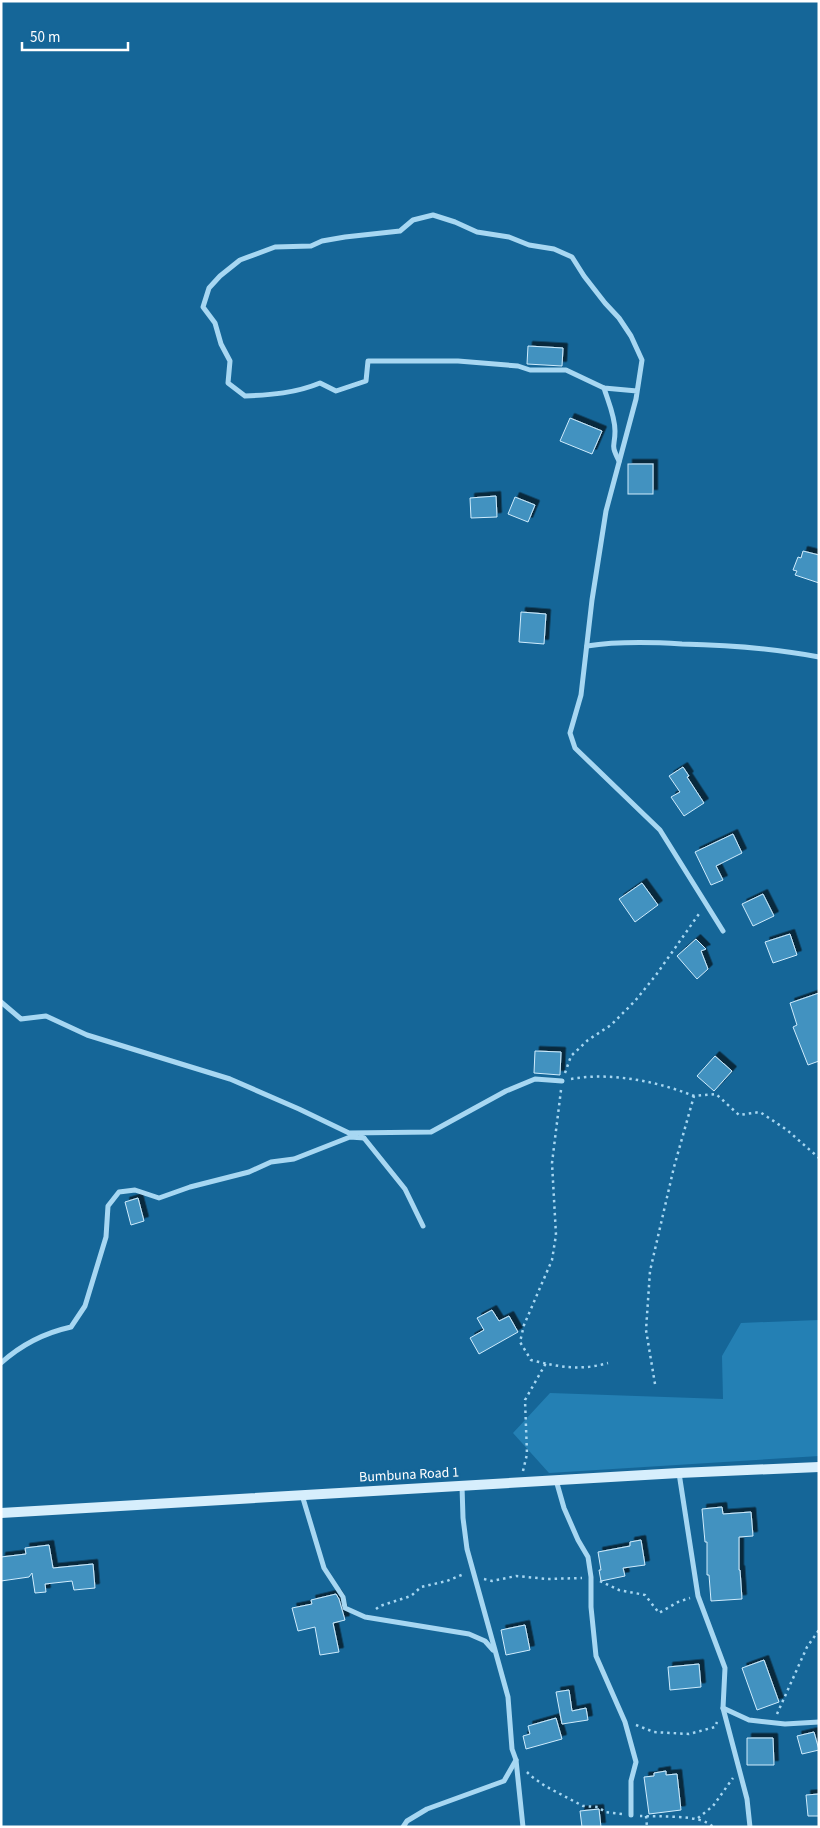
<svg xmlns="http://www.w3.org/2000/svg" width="820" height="1828" viewBox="0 0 820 1828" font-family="'Source Sans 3',sans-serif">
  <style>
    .green { fill: #2480b4 }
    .building { fill: #4292c0; stroke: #cfecfd; filter: url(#shadow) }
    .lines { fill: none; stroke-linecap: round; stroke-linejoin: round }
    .path { stroke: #a7d7f2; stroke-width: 2.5; stroke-dasharray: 2.5 4; stroke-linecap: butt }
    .minor { stroke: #a7d7f2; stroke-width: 5 }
    .secondary { stroke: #d6eefc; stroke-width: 10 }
    .labels { text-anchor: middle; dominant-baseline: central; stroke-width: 4.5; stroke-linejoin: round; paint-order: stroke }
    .street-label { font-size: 14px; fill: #fff; stroke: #156698 }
  </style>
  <defs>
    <filter id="shadow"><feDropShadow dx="4.5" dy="-4.5" stdDeviation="0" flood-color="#0009"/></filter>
  </defs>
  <rect width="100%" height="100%" fill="#156698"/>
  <path class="green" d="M819 1320V1456L549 1473 513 1433 550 1393 723 1399 722 1356 741 1323Z"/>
  <g class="building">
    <path d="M528 346 563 348 562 366 527 364Z"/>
    <path d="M570 418 602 431 592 454 560 441Z"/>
    <rect x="628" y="464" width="25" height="30"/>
    <path d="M496 496 497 517 471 518 470 498Z"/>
    <path d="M515 497 535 505 528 522 508 514Z"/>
    <path d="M803 551 819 555V583L795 575 797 571 793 570 798 557 801 558Z"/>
    <path d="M521 612 546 614 544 644 519 642Z"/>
    <path d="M683 767 689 776 687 777 704 803 684 816 671 797 680 792 669 776Z"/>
    <path d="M733 834 742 853 716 866 723 880 711 885 695 852Z"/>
    <path d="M642 883 658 905 635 922 619 899Z"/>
    <path d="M763 894 774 916 753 926 742 904Z"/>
    <path d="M790 934 797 955 773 963 765 942Z"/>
    <path d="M696 939 706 949 701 951 708 969 697 979 677 956Z"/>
    <path d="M819 993V1061L808 1065 793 1027 797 1025 790 1003Z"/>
    <path d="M535 1051 561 1052 560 1075 534 1073Z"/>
    <path d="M715 1056 732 1071 714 1091 697 1076Z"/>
    <path d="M138 1198 144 1221 131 1225 125 1202Z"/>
    <path d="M492 1310 499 1321 509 1316 518 1332 479 1354 470 1338 484 1330 477 1318Z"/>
    <path d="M722 1507 723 1514 751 1512 753 1536 739 1537V1570H740L742 1599 711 1601 709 1575H707V1542H705L702 1509Z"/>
    <path d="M641 1540 645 1565 623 1568 625 1576 601 1581 599 1570H601L598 1552 630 1546V1542Z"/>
    <path d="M49 1545 53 1568 93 1564 95 1588 74 1590 72 1581 45 1584 46 1592 35 1593 32 1573 29 1577 1 1581V1557L26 1554 25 1548Z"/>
    <path d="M336 1594 339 1599 345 1620 333 1623 339 1652 320 1655 315 1627 298 1631 292 1608 312 1604 311 1600Z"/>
    <path d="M525 1625 530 1650 506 1655 501 1630Z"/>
    <path d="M764 1660 779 1702 757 1710 742 1668Z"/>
    <path d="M699 1664 701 1687 670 1690 668 1667Z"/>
    <path d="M569 1690 572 1711 586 1708 588 1720 562 1724 556 1692Z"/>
    <path d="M556 1718 562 1739 526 1749 523 1736 530 1734 528 1726Z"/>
    <path d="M814 1732 819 1750 802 1754 797 1736Z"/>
    <path d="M747 1738H773L774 1765H747Z"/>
    <path d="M666 1771V1775L677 1774 681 1810 649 1814 644 1777 654 1776V1773Z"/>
    <path d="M819 1794V1816H808L806 1795Z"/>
    <path d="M599 1809 601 1827H582L580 1811Z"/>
  </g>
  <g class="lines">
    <g class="path">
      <path d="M565 1073 571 1056 588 1040 611 1025 635 1001 656 975 701 911"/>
      <path d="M571 1079C611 1072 656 1081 694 1096"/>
      <path d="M561 1090 552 1163 556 1235 552 1260 524 1325 520 1342 531 1360C559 1367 580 1371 608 1363"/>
      <path d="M655 1384 646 1330 650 1271 674 1167 694 1096 716 1094 739 1115 760 1112 787 1130 819 1158"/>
      <path d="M523 1471 527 1454 525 1400 546 1363"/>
      <path d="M484 1579 492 1581 516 1576 548 1579 582 1578"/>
      <path d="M600 1581 619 1590 645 1595 659 1613 678 1602 690 1598"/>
      <path d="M376 1609 380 1606 411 1596 421 1587 447 1581 464 1574"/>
      <path d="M777 1714 807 1647 819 1630"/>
      <path d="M636 1725 654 1732 689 1734 715 1727 717 1722"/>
      <path d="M527 1772 531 1776 545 1786 583 1806 598 1807 605 1812 622 1814"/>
      <path d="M640 1816C658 1817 702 1814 713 1827"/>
      <path d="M646 1816 647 1827"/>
      <path d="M698 1818 713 1806 733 1778"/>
    </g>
    <g class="minor">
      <path d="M604 388C608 401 615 416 615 431 615 448 610 443 619 461"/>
      <path d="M637 391 604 388 566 370H530L518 366 458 361H368L366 381 336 391 320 383C296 393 271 395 245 396L228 383 230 361 221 344 215 323 203 307 209 288 220 276 240 260 275 247 311 246 322 241 345 237 400 231 413 220 433 215 455 222 477 232 509 237 529 245 554 249 572 257 584 276 605 303 619 318 631 336 642 360 636 399 606 511 592 600 581 695 570 733 575 748 660 830 723 931"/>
      <path d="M587 646C619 641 650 642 682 644 728 645 773 648 819 657"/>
      <path d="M1 1002 21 1019 46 1016 87 1035 230 1079 299 1109 349 1133 431 1132 506 1091 535 1079 562 1081"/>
      <path d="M361 1137 364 1138 405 1189 423 1226"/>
      <path d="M1 1363C22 1344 44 1333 71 1327L85 1306 106 1237 108 1206 119 1192 135 1190 159 1198 190 1187 249 1172 271 1162 294 1159 350 1137 364 1138"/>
      <path d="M679 1473 698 1596 725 1668 723 1708 747 1799 750 1827"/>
      <path d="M556 1480 564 1508 578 1540 588 1557 591 1577V1607L596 1656 625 1722 636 1762 631 1781V1815"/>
      <path d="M462 1486 463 1518 467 1549 508 1697 512 1749 516 1760 523 1827"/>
      <path d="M302 1495 324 1568 343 1597 345 1608 365 1617 469 1634 485 1641 493 1650"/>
      <path d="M723 1708 749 1720 785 1724 819 1722"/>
      <path d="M403 1827 407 1821 427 1809 504 1781 516 1760"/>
    </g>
    <path class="secondary" d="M1 1513 679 1473 819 1467"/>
  </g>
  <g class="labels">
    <g class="street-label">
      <text transform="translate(409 1475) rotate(-3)">Bumbuna Road 1</text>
    </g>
  </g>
  <rect width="820" height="1828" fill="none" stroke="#ffffff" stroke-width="5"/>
  <path d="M22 42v8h106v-8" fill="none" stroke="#ffffff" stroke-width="2.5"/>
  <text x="30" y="42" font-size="15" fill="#ffffff" stroke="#156698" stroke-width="4" paint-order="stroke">50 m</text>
</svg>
